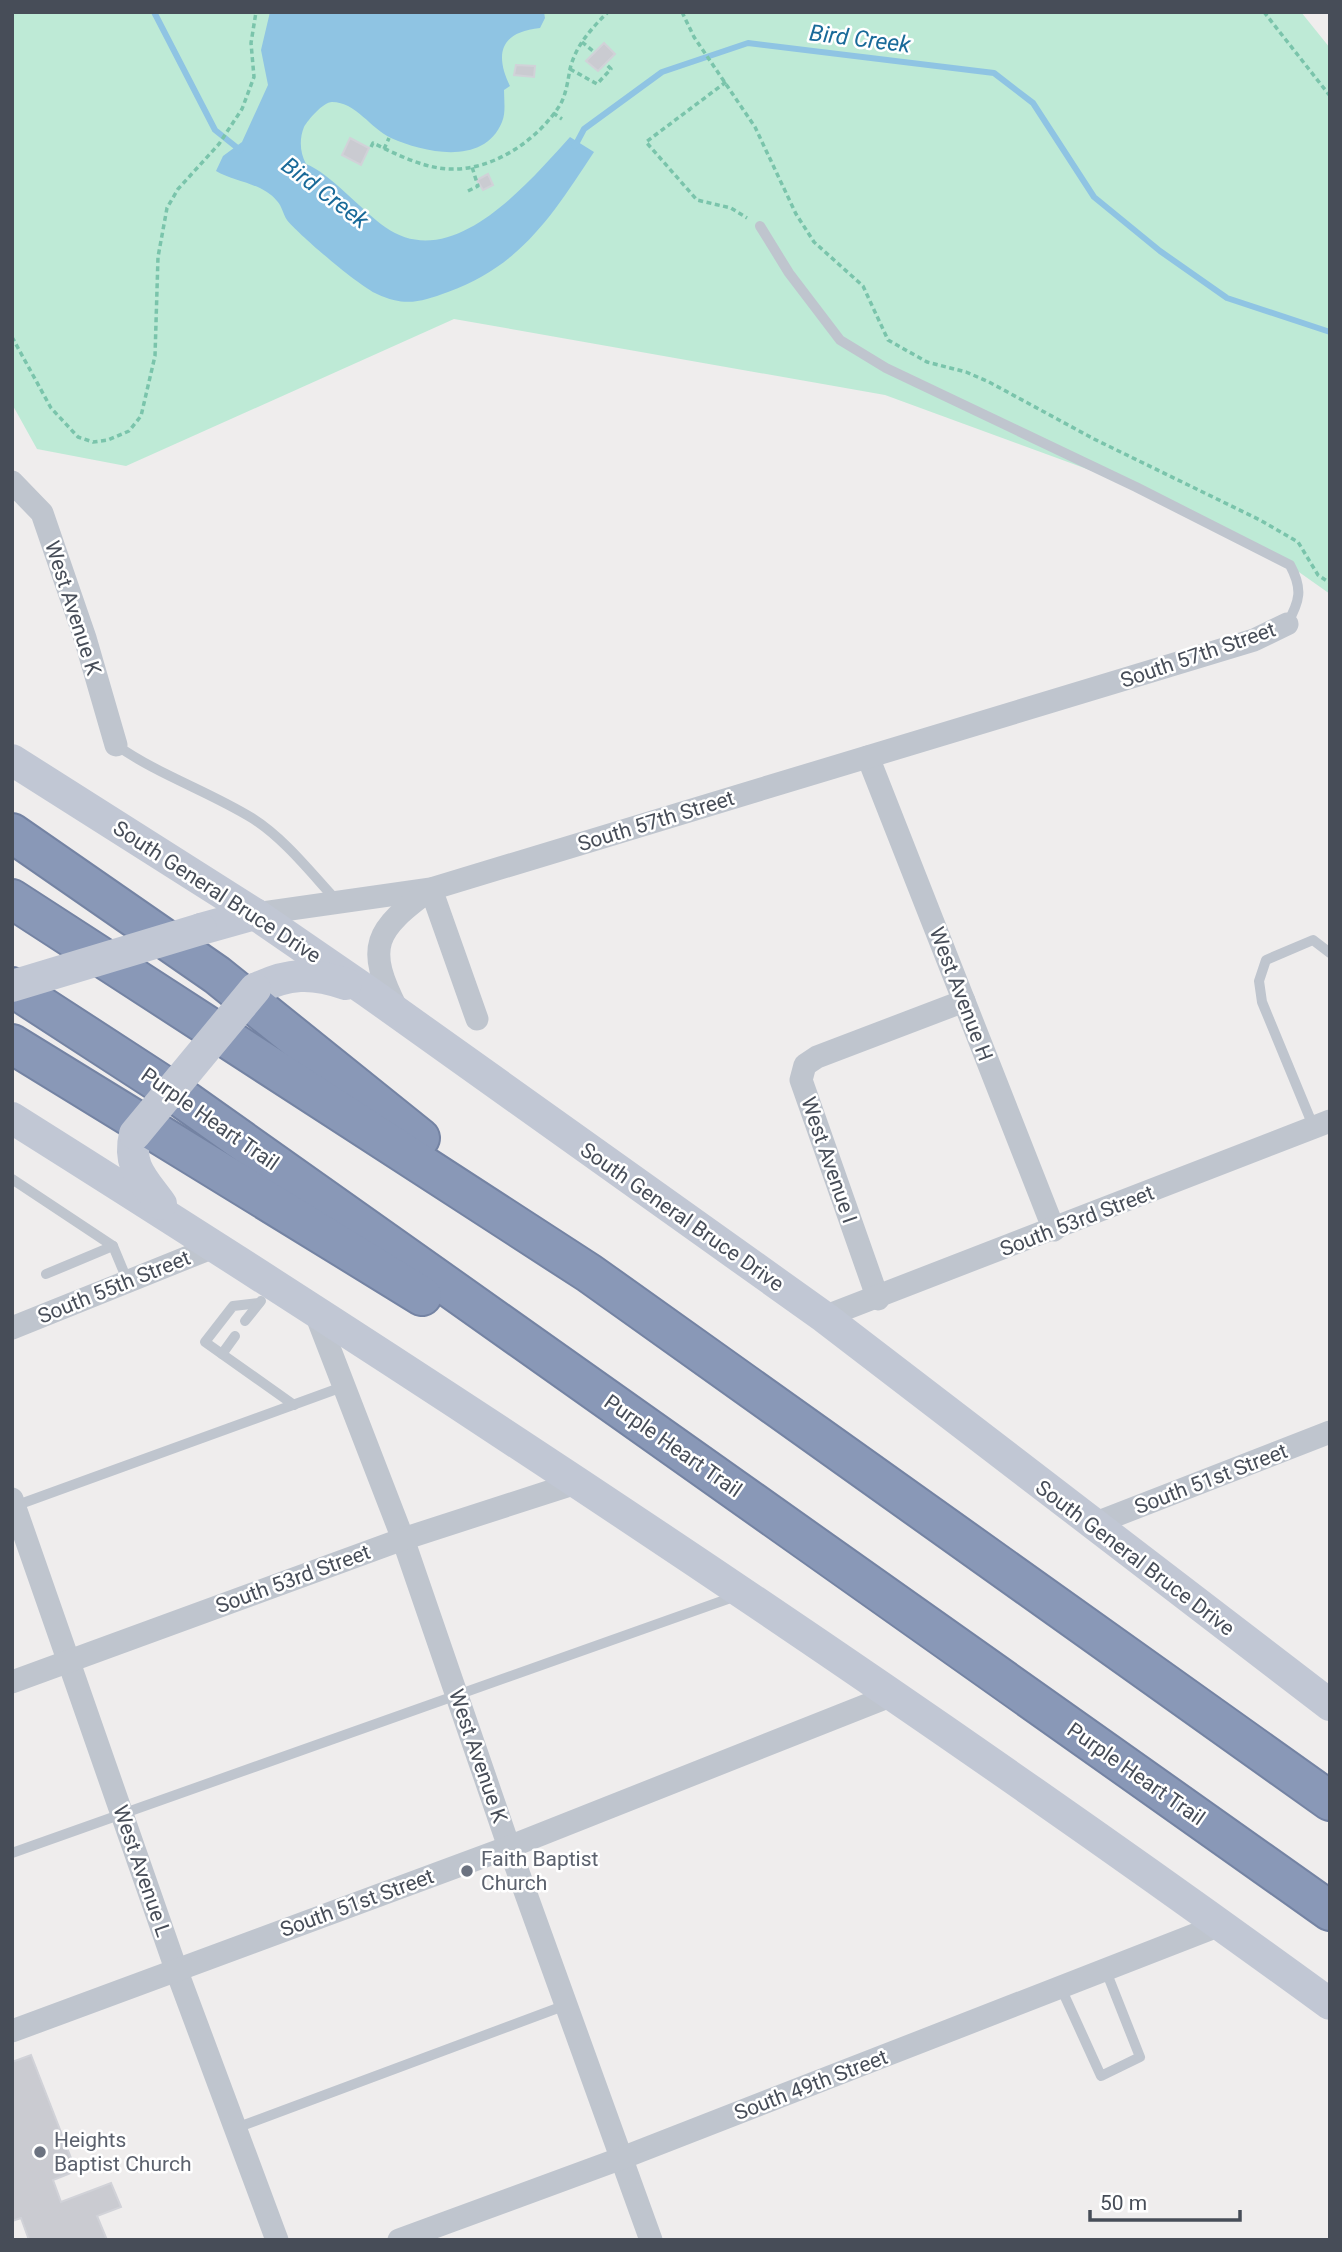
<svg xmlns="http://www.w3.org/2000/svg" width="1342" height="2252" viewBox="0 0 1342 2252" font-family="Roboto,sans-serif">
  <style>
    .green { fill: #beead6 }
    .water { fill: #8fc4e3 }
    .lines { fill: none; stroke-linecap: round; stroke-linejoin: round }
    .stream { stroke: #8fc4e3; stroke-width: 6 }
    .building { fill: #cacbd1; stroke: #d1d2d8; stroke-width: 2 }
    .highway-casing { stroke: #7483a3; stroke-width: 42 }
    .path { stroke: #7ac4ab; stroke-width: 3.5; stroke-dasharray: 5 3.5; stroke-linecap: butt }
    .lane { stroke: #bfc5ce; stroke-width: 10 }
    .street { stroke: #bfc5ce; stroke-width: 23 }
    .secondary { stroke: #c1c7d4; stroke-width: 32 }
    .highway { stroke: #8998b7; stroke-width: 38 }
    .secondary-bridge { stroke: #c1c7d4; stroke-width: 32 }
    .worship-dot { fill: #6b7280; stroke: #fff; stroke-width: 2.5 }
    .labels { text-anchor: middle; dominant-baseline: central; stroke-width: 5; stroke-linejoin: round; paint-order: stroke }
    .street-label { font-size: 21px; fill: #474d58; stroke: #fff }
    .worship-label { font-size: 21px; fill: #5b616d; stroke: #fff; text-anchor: start }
    .water-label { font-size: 23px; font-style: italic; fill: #196a99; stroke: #fff }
  </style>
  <rect width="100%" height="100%" fill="#efeded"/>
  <path class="green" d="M12 12H1301L1330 48V594L1289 565 1136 487 885 395 454 319 126 466 37 449 12 404Z"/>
  <path class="water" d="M270 12H544L545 18 540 28C501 32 494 53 510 86L504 90C504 101 506 112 502 122 484 166 425 153 391 138 371 129 356 102 332 102 323 102 308 120 304 127 299 139 300 153 306 164 330 173 362 211 385 227 452 275 529 182 570 137L594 152C553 214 522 265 448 292 421 302 405 307 377 294 360 287 299 235 287 220 283 214 282 206 277 201 262 183 235 182 216 171L223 156 242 142 268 85 261 50Z"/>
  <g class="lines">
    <g class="stream">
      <path d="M154 12 215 130 240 150"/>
      <path d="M575 146 584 129 662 72 748 43 994 73 1033 103 1094 197 1160 251 1227 298 1330 332"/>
    </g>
  </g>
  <g class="building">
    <path d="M604 43 615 54 598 71 586 61Z"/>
    <path d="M516 65 535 66 534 77 514 75Z"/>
    <path d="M350 138 369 148 361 165 342 155Z"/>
    <path d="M488 174 493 185 483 190 477 180Z"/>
    <path d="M31 2055 76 2171 53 2180 61 2202 111 2183 121 2207 97 2216 107 2240H29L21 2218 12 2221V2062Z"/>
  </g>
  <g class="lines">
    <defs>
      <g id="highway">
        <path d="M12 833 217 975 420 1138"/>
        <path d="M12 899 589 1273 1330 1801"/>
        <path d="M12 987 169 1089 1330 1911"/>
        <path d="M12 1044 422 1296"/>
      </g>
    </defs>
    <use href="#highway" class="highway-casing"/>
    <g class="path">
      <path d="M682 12 694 37 755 127 796 214 814 242 863 286 888 340 927 362 966 372 989 382 1094 439 1260 520 1298 542 1318 575 1330 583"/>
      <path d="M1264 12 1330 96"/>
      <path d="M582 42 593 51"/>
      <path d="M570 69 597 84 611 69 606 64"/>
      <path d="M726 82 646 142 697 200 731 208 747 218"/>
      <path d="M553 113 562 119"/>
      <path d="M371 147 373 143C396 154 423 168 449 169 492 171 537 141 560 105 566 95 568 80 570 69 576 45 591 29 608 12"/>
      <path d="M384 149 389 138"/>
      <path d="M468 191 478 186 472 167"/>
      <path d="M12 337 51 408 78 437 93 442 108 440 129 431 141 416 155 356 158 257 167 208 178 189 219 144 242 109 254 77 251 43 256 12"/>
    </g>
    <g class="lane">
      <path d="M760 226 789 273 840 340 886 368 1136 487 1290 565C1303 589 1300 601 1287 624"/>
      <path d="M116 745C159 775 208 791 252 818 285 839 311 873 337 901"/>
      <path d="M1314 1128 1262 1002 1259 981 1266 960 1313 940 1330 953"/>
      <path d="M12 1179 113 1246 128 1282"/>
      <path d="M46 1274 113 1246"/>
      <path d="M259 1303 233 1306 205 1342 294 1405"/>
      <path d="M245 1321 261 1301"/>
      <path d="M222 1354 235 1336"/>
      <path d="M12 1507 345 1386"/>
      <path d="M12 1853 739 1595"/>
      <path d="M1061 1988 1101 2076 1140 2057 1106 1971"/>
      <path d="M236 2128 566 2005"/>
    </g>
    <g class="street">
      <path d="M12 482 42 513 85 638 116 745"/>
      <path d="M868 757 1054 1230"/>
      <path d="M255 914 431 889 1254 640 1287 624"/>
      <path d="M398 1011C364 946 375 930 431 889L477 1019"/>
      <path d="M878 1299 801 1080 805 1065 817 1057 964 1001"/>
      <path d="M316 1314 403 1539 509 1847 651 2240"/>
      <path d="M824 1317 1330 1121"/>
      <path d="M12 1328 216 1246"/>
      <path d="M12 1499 176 1969 277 2240"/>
      <path d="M1091 1525 1330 1432"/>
      <path d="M12 1682 403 1539 576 1483"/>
      <path d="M12 2031 509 1847 895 1694"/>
      <path d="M399 2240 622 2158 1220 1925"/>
    </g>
    <g class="secondary">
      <path d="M12 760 255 914 367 991 824 1317 1330 1705"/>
      <path d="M201 929 255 914"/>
      <path d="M255 989C289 973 311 972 346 984"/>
      <path d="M12 1118C460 1400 902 1692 1330 2004"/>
      <path d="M135 1134C127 1166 143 1179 161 1204"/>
    </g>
    <use href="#highway" class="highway"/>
    <g class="secondary-bridge">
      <path d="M12 986 201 929"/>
      <path d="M135 1134 255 989"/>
    </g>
  </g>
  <g class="worship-dot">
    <circle cx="467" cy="1871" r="7"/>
    <circle cx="40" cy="2152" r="7"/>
  </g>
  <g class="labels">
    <g class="street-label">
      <text transform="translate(73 608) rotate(72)">West Avenue K</text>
      <text transform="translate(1198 655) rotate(-19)">South 57th Street</text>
      <text transform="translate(656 821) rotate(-17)">South 57th Street</text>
      <text transform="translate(217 892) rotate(33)">South General Bruce Drive</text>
      <text transform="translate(961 994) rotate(69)">West Avenue H</text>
      <text transform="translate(210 1119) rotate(35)">Purple Heart Trail</text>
      <text transform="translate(829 1160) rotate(71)">West Avenue I</text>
      <text transform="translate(682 1217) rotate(35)">South General Bruce Drive</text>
      <text transform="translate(1077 1221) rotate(-21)">South 53rd Street</text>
      <text transform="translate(114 1287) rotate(-22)">South 55th Street</text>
      <text transform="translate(673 1446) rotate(35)">Purple Heart Trail</text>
      <text transform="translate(1211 1479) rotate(-21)">South 51st Street</text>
      <text transform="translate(1135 1558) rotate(37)">South General Bruce Drive</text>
      <text transform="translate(293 1579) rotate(-20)">South 53rd Street</text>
      <text transform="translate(478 1756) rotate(71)">West Avenue K</text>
      <text transform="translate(1136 1774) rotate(35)">Purple Heart Trail</text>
      <text transform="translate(142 1871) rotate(71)">West Avenue L</text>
      <text transform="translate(357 1903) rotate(-20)">South 51st Street</text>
      <text transform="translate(811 2085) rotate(-21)">South 49th Street</text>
    </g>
    <g class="worship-label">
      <text x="481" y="1859">Faith Baptist<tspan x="481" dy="24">Church</tspan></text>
      <text x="54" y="2140">Heights<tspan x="54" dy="24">Baptist Church</tspan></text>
    </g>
    <g class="water-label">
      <text transform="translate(860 39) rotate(7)">Bird Creek</text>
      <text transform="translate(325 193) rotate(37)">Bird Creek</text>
    </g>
  </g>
  <rect width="1342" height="2252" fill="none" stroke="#474d58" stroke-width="28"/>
  <path d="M1090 2210v10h150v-10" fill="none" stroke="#474d58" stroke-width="3.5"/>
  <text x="1100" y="2210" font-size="21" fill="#474d58" stroke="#ffffff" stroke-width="5" paint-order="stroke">50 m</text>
</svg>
